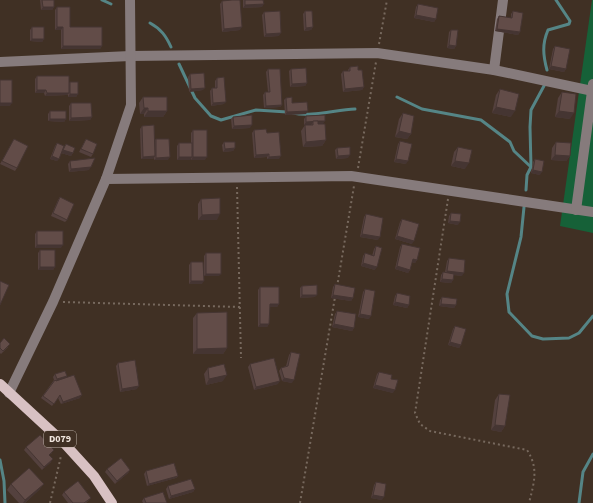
<svg xmlns="http://www.w3.org/2000/svg" width="593" height="503" viewBox="0 0 593 503" font-family="'Source Sans 3',sans-serif">
  <style>
    .green { fill: #166138 }
    .lines { fill: none; stroke-linecap: round; stroke-linejoin: round }
    .stream { stroke: #558586; stroke-width: 3 }
    .path { stroke: #77695e; stroke-width: 2; stroke-dasharray: 2 3; stroke-linecap: butt }
    .minor { stroke: #867b7c; stroke-width: 10 }
    .major { stroke: #d8c1c3; stroke-width: 10 }
    .wall { fill: #54413e }
    .shaded-wall { fill: #453532 }
    .building { fill: #624c48; stroke: #453532 }
    .labels { text-anchor: middle; dominant-baseline: central; stroke-width: 4; stroke-linejoin: round; paint-order: stroke }
    .shield { fill: #403024; stroke: #bbafa6; stroke-width: 1 }
    .shield-label { font-size: 10px; font-weight: bold; fill: #f0e6de }
  </style>
  <rect width="100%" height="100%" fill="#403024"/>
  <path class="green" d="M592 0H593V233L560 226Z"/>
  <g class="lines">
    <g class="stream">
      <path d="M102 0 111 4"/>
      <path d="M150 23C161 29 166 36 171 47"/>
      <path d="M179 64 195 98 211 116 221 120 256 110 287 112"/>
      <path d="M547 70C543 55 542 44 548 30L569 24 570 21 556 0"/>
      <path d="M397 97 422 109 481 120 510 142 514 151 531 167"/>
      <path d="M293 113C311 117 335 110 355 109"/>
      <path d="M526 190 527 175 531 167 530 127 531 110 545 84"/>
      <path d="M524 207 521 237 507 294 509 312 532 336 543 339 569 338 579 333 593 316"/>
      <path d="M0 460 4 481 5 503"/>
      <path d="M579 503 583 472 593 454"/>
    </g>
    <g class="path">
      <path d="M379 44 387 0"/>
      <path d="M358 168 376 62"/>
      <path d="M237 187 241 358"/>
      <path d="M448 199 415 413 420 424 430 431 527 450C539 468 534 483 529 503"/>
      <path d="M337 287 354 186"/>
      <path d="M63 302 240 307"/>
      <path d="M50 503 61 456"/>
      <path d="M300 503 335 297"/>
    </g>
    <g class="minor">
      <path d="M0 62 130 56 377 53 494 70 593 91"/>
      <path d="M494 70 503 0"/>
      <path d="M106 179 351 176 593 212"/>
      <path d="M576 210 593 84"/>
      <path d="M9 393 53 302 106 179 131 105 130 0"/>
    </g>
    <path class="major" d="M0 384 64 443 94 476 112 503"/>
  </g>
  <g class="wall">
    <path d="M40 0H54V7L52 10H41Z"/>
    <path d="M243 0H263L262 7 243 8Z"/>
    <path d="M222 1 240 30 222 32 220 4Z"/>
    <path d="M418 4 436 19 434 22 414 18 416 7Z"/>
    <path d="M57 7 70 27 102 46 100 49H61V30H55V10Z"/>
    <path d="M305 11 313 27 311 30 304 31 303 14Z"/>
    <path d="M513 11 520 32 518 35 495 31 497 19 499 16 511 18V14Z"/>
    <path d="M264 12 279 36 264 37 262 15Z"/>
    <path d="M32 27 44 39 42 42 30 41V30Z"/>
    <path d="M451 30 456 46 454 49 447 48 449 32Z"/>
    <path d="M555 46 566 69 564 72 549 69 553 49Z"/>
    <path d="M350 67 358 70 364 87 362 90 343 92 341 74 343 71H348V70Z"/>
    <path d="M268 69 282 105 280 107 264 108 263 95 265 92H268L266 72Z"/>
    <path d="M291 69 307 83 305 86 290 87 289 71Z"/>
    <path d="M190 74 203 90 189 92 188 77Z"/>
    <path d="M37 76 69 83 70 82 78 94 76 97H68V94L67 95 45 96 44 93H35V79Z"/>
    <path d="M217 78 224 104 211 106 210 91 212 88H215V81Z"/>
    <path d="M500 89 511 117 492 113 496 95Z"/>
    <path d="M562 92 570 119 555 117 558 98Z"/>
    <path d="M143 97 167 111 163 117H144V114H140L139 103Z"/>
    <path d="M286 98 292 103 306 114 285 115 284 100Z"/>
    <path d="M71 103 92 117 90 120 69 121V106Z"/>
    <path d="M50 111 66 119 64 122 48 121V114Z"/>
    <path d="M403 113 411 134 407 139 395 137 399 119Z"/>
    <path d="M306 116 323 124 326 140 322 146 303 147 301 131 305 125H311H304V119Z"/>
    <path d="M233 117 250 128 232 129 231 119Z"/>
    <path d="M142 126 154 141 156 139 168 160H154V157L153 159H141L140 129Z"/>
    <path d="M193 130 205 160H191V158L190 160H177V146L179 143H191V133Z"/>
    <path d="M254 130 267 133 279 159H267V157L254 158 252 133Z"/>
    <path d="M14 139 17 168 15 171 0 164Z"/>
    <path d="M86 139 93 154 91 157 79 152Z"/>
    <path d="M400 141 406 164 394 162 398 144Z"/>
    <path d="M224 142 235 148 233 151 223 152 222 145Z"/>
    <path d="M556 142 570 156 566 161 551 160 552 148Z"/>
    <path d="M57 143 64 147 66 144 73 153 71 156 61 153 57 161 50 159 55 146Z"/>
    <path d="M458 147 465 169 451 166 454 152Z"/>
    <path d="M337 148 348 158 336 159 335 150Z"/>
    <path d="M535 159 540 175 531 173 533 162Z"/>
    <path d="M70 161 89 170 69 172 68 164Z"/>
    <path d="M60 197 67 220 65 222 51 216 58 200Z"/>
    <path d="M201 199 217 220H198V204Z"/>
    <path d="M451 213 458 225 448 223 449 216Z"/>
    <path d="M366 214 378 240 360 237 364 217Z"/>
    <path d="M402 219 412 244 395 239 400 222Z"/>
    <path d="M37 231 61 248H35V234Z"/>
    <path d="M402 244 417 260 415 263 412 262 410 270 408 273 395 269 400 247Z"/>
    <path d="M376 246 375 270 361 266 363 256 365 253 372 256 374 249Z"/>
    <path d="M40 250 55 267 53 270H38V253Z"/>
    <path d="M206 253 219 276H204V256Z"/>
    <path d="M449 258 462 276 454 275 453 280 451 283 440 282 441 275 443 272H445L447 261Z"/>
    <path d="M191 262 202 284H189V265Z"/>
    <path d="M335 284 353 298 351 301 331 298 333 287Z"/>
    <path d="M302 286 315 297 300 298V288Z"/>
    <path d="M260 287 279 304 277 307H270L269 324 267 327H258V290Z"/>
    <path d="M365 289 369 319 358 317 363 292Z"/>
    <path d="M397 293 409 305 407 308 393 305 395 296Z"/>
    <path d="M442 297 456 305 454 308 439 306 440 300Z"/>
    <path d="M337 311 354 328 352 331 332 327 335 314Z"/>
    <path d="M197 313 227 348 223 354H193V318Z"/>
    <path d="M455 326 461 345 459 348 448 345 453 329Z"/>
    <path d="M0 343 8 347 1 354 0 353Z"/>
    <path d="M291 352 292 383 282 381 279 371 281 368 286 366 289 355Z"/>
    <path d="M118 363 137 389 120 392 116 366Z"/>
    <path d="M250 364 278 384 254 390 248 367Z"/>
    <path d="M208 368 223 381 206 385 204 374Z"/>
    <path d="M379 372 391 379 393 393 373 388 377 374Z"/>
    <path d="M55 374 67 376 66 378 80 398 61 404 58 398 52 406 41 398 54 380 53 377Z"/>
    <path d="M499 394 505 426 501 432 491 430 495 400Z"/>
    <path d="M26 447 52 453 49 455 51 462 42 470 24 450Z"/>
    <path d="M107 469 130 470 128 473 115 484 105 472Z"/>
    <path d="M146 471 178 476 176 478 147 486 144 474Z"/>
    <path d="M376 482 382 500 371 498 374 485Z"/>
    <path d="M11 484 40 489 25 503H19L7 490Z"/>
    <path d="M168 486 195 489 193 492 169 499 166 489Z"/>
    <path d="M64 492 89 500 86 503H68L62 495Z"/>
    <path d="M144 498 167 503H143L142 501Z"/>
  </g>
  <g class="shaded-wall">
    <path d="M264 4 262 7 243 8 245 5Z"/>
    <path d="M43 7H54L52 10H41Z"/>
    <path d="M416 15 436 19 434 22 414 18Z"/>
    <path d="M57 27H63L61 30H55Z"/>
    <path d="M242 27 240 30 222 32 224 29Z"/>
    <path d="M313 27 311 30 304 31 306 28Z"/>
    <path d="M497 29 520 32 518 35 495 31Z"/>
    <path d="M281 33 279 36 264 37 266 34Z"/>
    <path d="M32 39H44L42 42 30 41Z"/>
    <path d="M449 45 456 46 454 49 447 48Z"/>
    <path d="M63 46H102L100 49H61Z"/>
    <path d="M551 66 566 69 564 72 549 69Z"/>
    <path d="M307 83 305 86 290 87 292 84Z"/>
    <path d="M364 87 362 90 343 92 345 89Z"/>
    <path d="M205 88 203 90 189 92 191 89Z"/>
    <path d="M37 90H46L44 93H35Z"/>
    <path d="M47 93H69L67 95 45 96Z"/>
    <path d="M70 94H78L76 97H68Z"/>
    <path d="M226 102 224 104 211 106 213 103Z"/>
    <path d="M0 103H12L10 106H0Z"/>
    <path d="M282 105 280 107 264 108 266 106Z"/>
    <path d="M496 107 515 111 511 117 492 113Z"/>
    <path d="M144 108H148L144 114H140Z"/>
    <path d="M148 111H167L163 117H144Z"/>
    <path d="M308 111 306 114 285 115 287 112Z"/>
    <path d="M559 111 574 113 570 119 555 117Z"/>
    <path d="M92 117 90 120 69 121 71 118Z"/>
    <path d="M50 119H66L64 122 48 121Z"/>
    <path d="M325 121 323 124 313 125V122Z"/>
    <path d="M306 122H313L311 125H304Z"/>
    <path d="M252 125 250 128 232 129 234 126Z"/>
    <path d="M399 131 411 134 407 139 395 137Z"/>
    <path d="M326 140 322 146 303 147 306 142Z"/>
    <path d="M235 148 233 151 223 152 225 149Z"/>
    <path d="M63 150 73 153 71 156 61 153Z"/>
    <path d="M269 154 267 157 254 158 256 155Z"/>
    <path d="M350 155 348 158 336 159 338 156Z"/>
    <path d="M555 155 570 156 566 161 551 160Z"/>
    <path d="M52 156 59 159 57 161 50 159Z"/>
    <path d="M155 156 153 159H141L143 157Z"/>
    <path d="M281 156 279 159H267L269 157Z"/>
    <path d="M170 157 168 160H154L156 158Z"/>
    <path d="M179 157H192L190 160H177Z"/>
    <path d="M193 157H207L205 160H191Z"/>
    <path d="M396 159 408 161 406 164 394 162Z"/>
    <path d="M455 161 469 163 465 169 451 166Z"/>
    <path d="M91 167 89 170 69 172 71 169Z"/>
    <path d="M533 170 542 172 540 175 531 173Z"/>
    <path d="M220 214 217 220H198L202 215Z"/>
    <path d="M450 221 460 222 458 225 448 223Z"/>
    <path d="M362 234 380 237 378 240 360 237Z"/>
    <path d="M397 236 414 241 412 244 395 239Z"/>
    <path d="M37 245H63L61 248H35Z"/>
    <path d="M413 259 417 260 415 263 411 262Z"/>
    <path d="M363 263 377 267 375 270 361 266Z"/>
    <path d="M397 266 410 270 408 273 395 269Z"/>
    <path d="M40 267H55L53 270H38Z"/>
    <path d="M447 271 464 273 462 276 445 274Z"/>
    <path d="M206 274H221L219 276H204Z"/>
    <path d="M442 279 453 280 451 283 440 282Z"/>
    <path d="M191 281H204L202 284H189Z"/>
    <path d="M302 295H317L315 297 300 298Z"/>
    <path d="M333 295 353 298 351 301 331 298Z"/>
    <path d="M395 302 409 305 407 308 393 305Z"/>
    <path d="M270 304H279L277 307H268Z"/>
    <path d="M441 304 456 305 454 308 439 306Z"/>
    <path d="M360 314 371 316 369 319 358 317Z"/>
    <path d="M260 324H269L267 327H258Z"/>
    <path d="M334 324 354 328 352 331 332 327Z"/>
    <path d="M450 342 461 345 459 348 448 345Z"/>
    <path d="M227 348 223 354H193L197 349Z"/>
    <path d="M227 375 223 381 206 385 209 379Z"/>
    <path d="M67 376 65 379 55 382 57 379Z"/>
    <path d="M284 378 294 380 292 383 282 381Z"/>
    <path d="M280 381 278 384 254 390 256 387Z"/>
    <path d="M375 385 395 390 393 393 373 388Z"/>
    <path d="M139 386 137 389 120 392 122 389Z"/>
    <path d="M82 395 80 398 61 404 63 402Z"/>
    <path d="M495 425 505 426 501 432 491 430Z"/>
    <path d="M53 459 51 462 42 470 44 467Z"/>
    <path d="M130 470 128 473 115 484 117 481Z"/>
    <path d="M178 476 176 478 147 486 149 484Z"/>
    <path d="M44 484 40 489 25 503H23L25 500Z"/>
    <path d="M195 489 193 492 169 499 171 496Z"/>
    <path d="M373 495 384 497 382 500 371 498Z"/>
  </g>
  <g class="building">
    <path d="M42 0H54V7H43Z"/>
    <path d="M232 0H240L242 27 224 29 222 1Z"/>
    <path d="M245 0H263L264 4 245 5Z"/>
    <path d="M418 4 438 8 436 19 416 15Z"/>
    <path d="M57 7H70V27H102V46H63V27H57Z"/>
    <path d="M280 11 281 33 266 34 264 12Z"/>
    <path d="M305 11H312L313 27 306 28Z"/>
    <path d="M513 11 523 13 520 32 497 29 499 16 512 18Z"/>
    <rect x="32" y="27" width="12" height="12"/>
    <path d="M451 30H458L456 46 449 45Z"/>
    <path d="M555 46 570 49 566 69 551 66Z"/>
    <path d="M358 66V70H362L364 87 345 89 343 71H350V67Z"/>
    <path d="M306 68 307 83 292 84 291 69Z"/>
    <path d="M268 69H280L282 105 266 106 265 92H270Z"/>
    <path d="M204 73 205 88 191 89 190 74Z"/>
    <path d="M37 76H69V93H47L46 90H37Z"/>
    <path d="M224 77 226 102 213 103 212 88H217V78Z"/>
    <rect x="0" y="80" width="12" height="23"/>
    <rect x="70" y="82" width="8" height="12"/>
    <path d="M500 89 519 94 515 111 496 107Z"/>
    <path d="M562 92 576 94 574 113 559 111Z"/>
    <path d="M143 97H167V111H148V108H144Z"/>
    <path d="M292 97V103L307 102 308 111 287 112 286 98Z"/>
    <path d="M71 103H91L92 117 71 118Z"/>
    <rect x="50" y="111" width="16" height="8"/>
    <path d="M403 113 414 116 411 134 399 131Z"/>
    <path d="M252 115V125L234 126 233 117Z"/>
    <path d="M325 115V121H318L306 122V116Z"/>
    <path d="M313 121H318V124H325L326 140 306 142 305 125H313Z"/>
    <path d="M154 125 155 156 143 157 142 126Z"/>
    <path d="M266 129 267 133 279 132 281 156 269 157V154L256 155 254 130Z"/>
    <rect x="193" y="130" width="14" height="27"/>
    <path d="M14 139 28 146 17 168 2 161Z"/>
    <path d="M86 139 97 144 93 154 81 149Z"/>
    <path d="M156 139H169L170 157 156 158Z"/>
    <path d="M400 141 412 144 408 161 396 159Z"/>
    <path d="M224 142H235V148L225 149Z"/>
    <path d="M556 142 571 143 570 156 555 155Z"/>
    <path d="M57 143 64 146 59 159 52 156Z"/>
    <rect x="179" y="143" width="13" height="14"/>
    <path d="M66 144 75 148 73 153 63 150Z"/>
    <path d="M350 147V155L338 156 337 148Z"/>
    <path d="M458 147 472 150 469 163 455 161Z"/>
    <path d="M95 158 91 167 71 169 70 161Z"/>
    <path d="M535 159 544 161 542 172 533 170Z"/>
    <path d="M60 197 74 204 67 220 53 213Z"/>
    <path d="M220 198V214L202 215 201 199Z"/>
    <path d="M451 213 461 214 460 222 450 221Z"/>
    <path d="M366 214 383 218 380 237 362 234Z"/>
    <path d="M402 219 419 224 414 241 397 236Z"/>
    <rect x="37" y="231" width="26" height="14"/>
    <path d="M402 244 420 248 417 260 413 259 410 270 397 266Z"/>
    <path d="M376 246 382 248 377 267 363 263 365 253 374 256Z"/>
    <rect x="40" y="250" width="15" height="17"/>
    <rect x="206" y="253" width="15" height="21"/>
    <path d="M449 258 465 260 464 273 447 271Z"/>
    <path d="M191 262H203L204 281H191Z"/>
    <path d="M443 272 454 274 453 280 442 279Z"/>
    <path d="M0 281 9 285 0 305Z"/>
    <path d="M335 284 355 288 353 298 333 295Z"/>
    <path d="M317 285V295H302V286Z"/>
    <path d="M260 287H279V304H270L269 324H260Z"/>
    <path d="M365 289 375 291 371 316 360 314Z"/>
    <path d="M397 293 410 296 409 305 395 302Z"/>
    <path d="M442 297 457 299 456 305 441 304Z"/>
    <path d="M337 311 356 314 354 328 334 324Z"/>
    <path d="M227 312V348L197 349V313Z"/>
    <path d="M455 326 466 329 461 345 450 342Z"/>
    <path d="M4 338 10 344 3 351 0 348V343Z"/>
    <path d="M291 352 300 354 294 380 284 378 281 368 288 366Z"/>
    <path d="M274 358 280 381 256 387 250 364Z"/>
    <path d="M135 360 139 386 122 389 118 363Z"/>
    <path d="M224 364 227 375 209 379 208 368Z"/>
    <path d="M65 371 67 376 57 379 55 374Z"/>
    <path d="M379 372 392 375 391 379 398 380 395 390 375 385Z"/>
    <path d="M74 375 82 395 63 402 60 395 54 404 43 396 55 380 56 381Z"/>
    <path d="M499 394 510 395 505 426 495 425Z"/>
    <path d="M40 435 54 450 49 455 53 459 44 467 26 447Z"/>
    <path d="M121 458 130 470 117 481 107 469Z"/>
    <path d="M174 463 178 476 149 484 146 471Z"/>
    <path d="M29 468 44 484 25 500 11 484Z"/>
    <path d="M191 479 195 489 171 496 168 486Z"/>
    <path d="M78 481 91 498 84 503H73L64 492Z"/>
    <path d="M376 482 386 484 384 497 373 495Z"/>
    <path d="M163 492 167 503H146L144 498Z"/>
  </g>
  <g class="labels">
    <rect class="shield" x="44" y="431" width="32" height="16" rx="3"/>
    <g class="shield-label">
      <text x="60" y="439">D079</text>
    </g>
  </g>
</svg>
